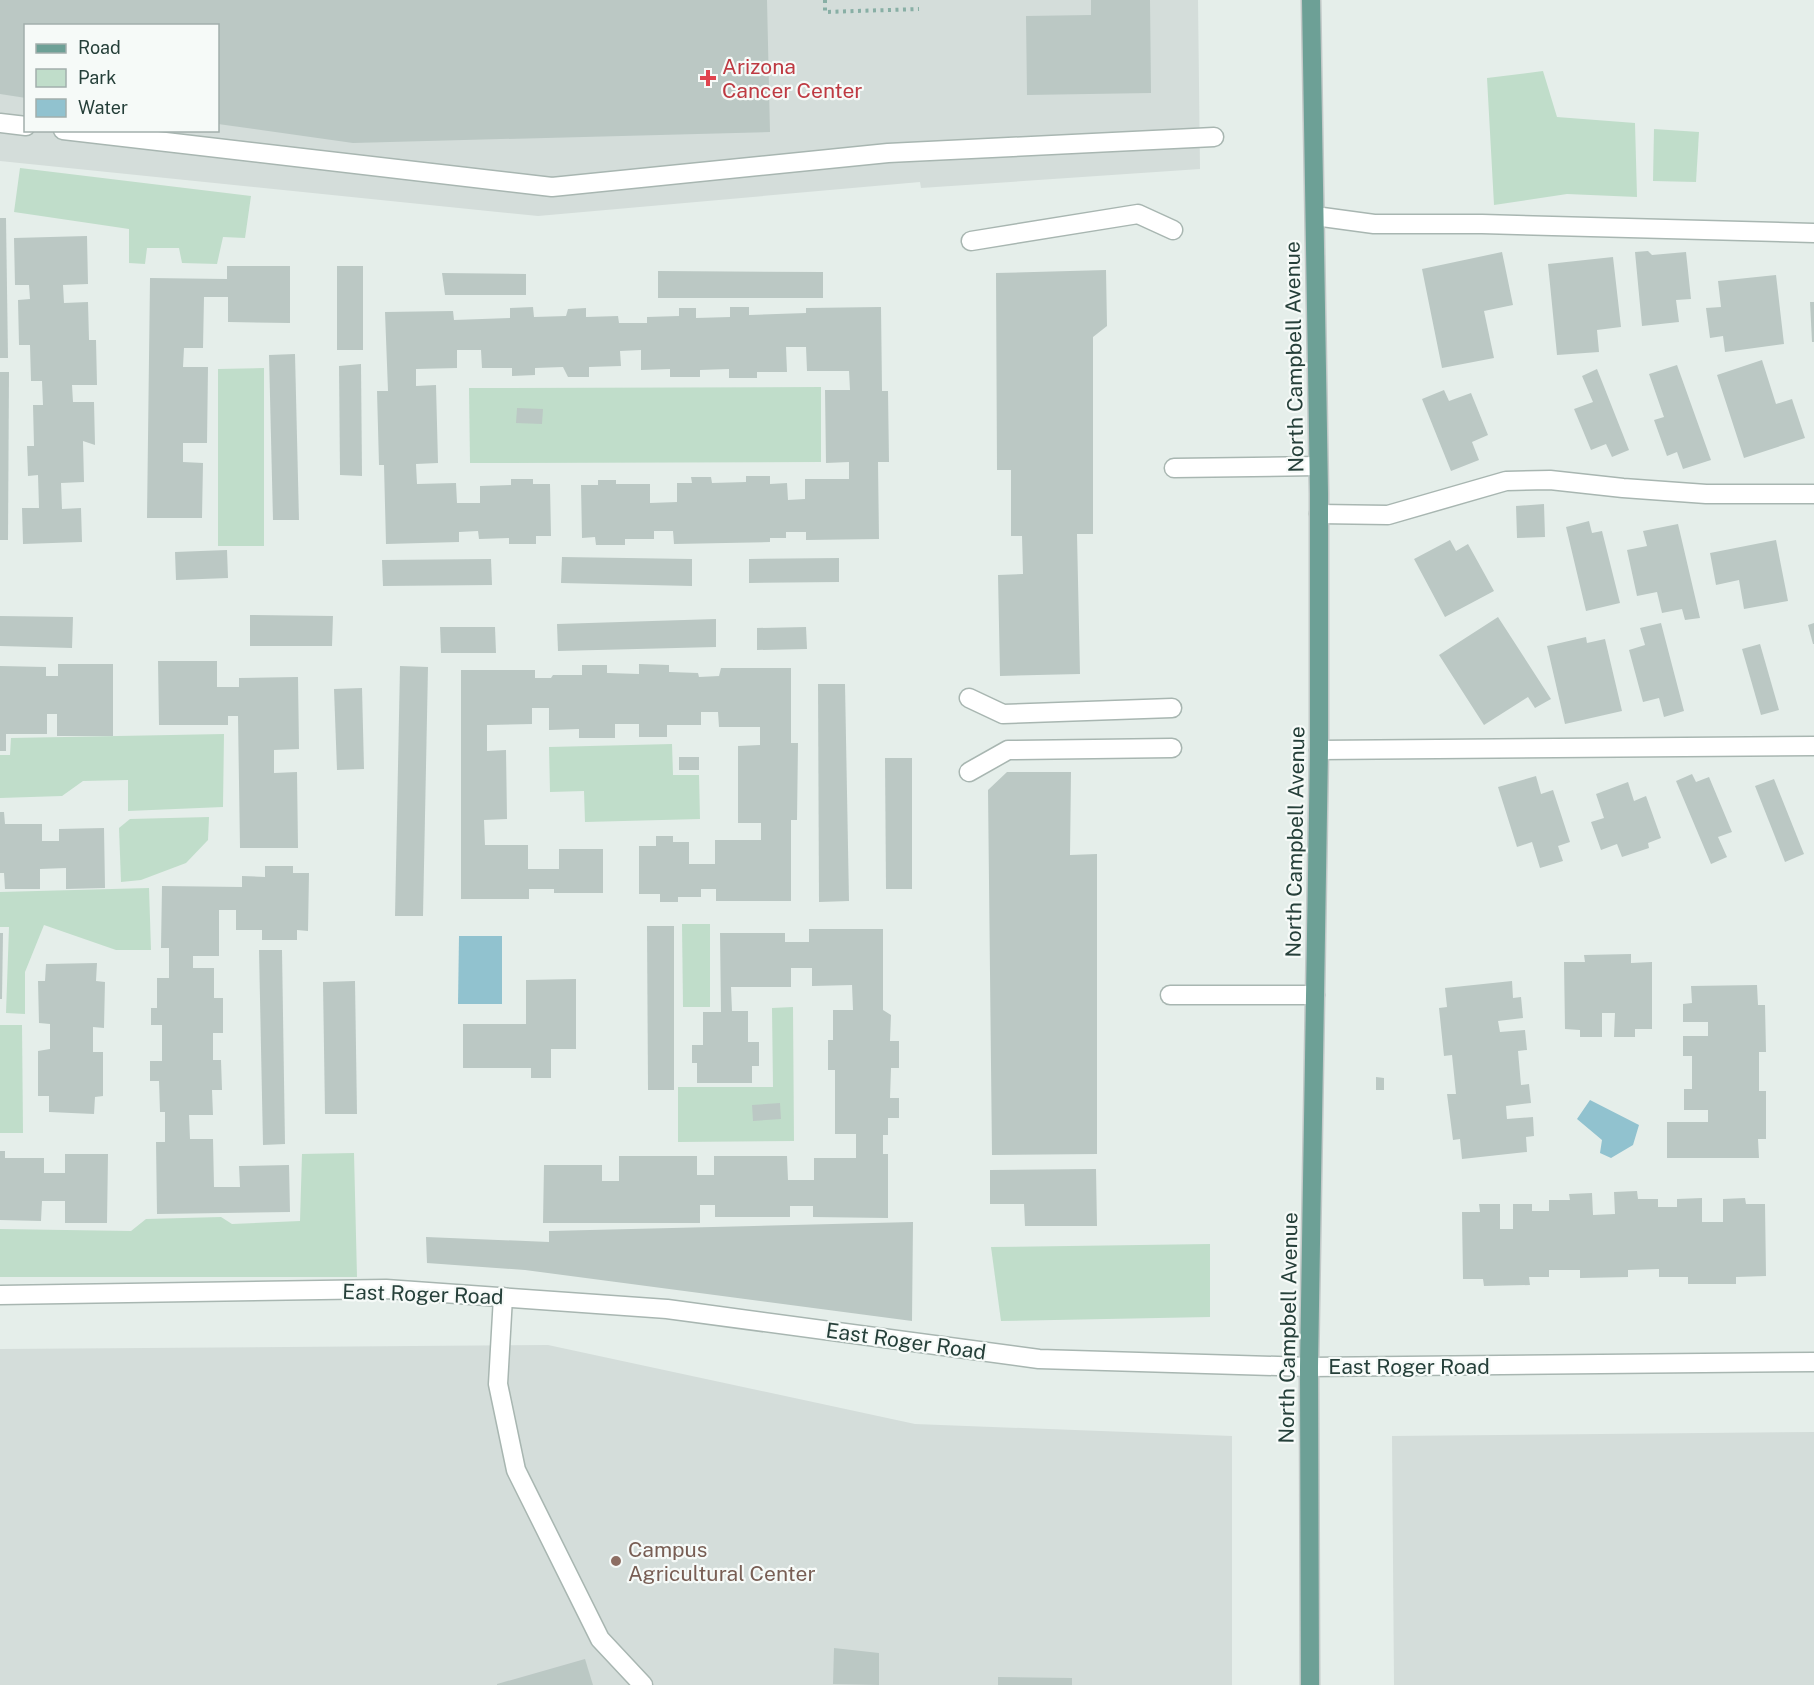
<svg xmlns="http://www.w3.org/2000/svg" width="1814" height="1685" viewBox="0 0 1814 1685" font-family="'Public Sans',sans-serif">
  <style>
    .built { fill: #d4ddda; fill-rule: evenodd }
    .green { fill: #c0ddca }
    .water { fill: #91c2cf }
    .building { fill: #bbc8c4 }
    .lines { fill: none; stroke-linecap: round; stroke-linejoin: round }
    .minor-casing { stroke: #a8b6b1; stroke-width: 21 }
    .major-casing { stroke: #c2c9c8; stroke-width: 21 }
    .path { stroke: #88afa5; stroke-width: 4; stroke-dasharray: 3 4.5; stroke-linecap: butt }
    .minor { stroke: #fff; stroke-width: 18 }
    .major { stroke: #6da096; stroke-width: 18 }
    .health-dot { fill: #e0444e; stroke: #f6faf8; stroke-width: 2 }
    .education-dot { fill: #8d6e63; stroke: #f6faf8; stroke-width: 2 }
    .labels { text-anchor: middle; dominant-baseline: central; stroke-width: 4.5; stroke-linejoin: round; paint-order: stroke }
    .health-label { font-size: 21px; fill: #be3a42; stroke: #f6faf8; text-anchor: start }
    .street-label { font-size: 21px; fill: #253f39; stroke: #f6faf8 }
    .education-label { font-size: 21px; fill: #785e54; stroke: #f6faf8; text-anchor: start }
  </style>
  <rect width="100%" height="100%" fill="#e5eeea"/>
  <g class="built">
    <path d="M0 0H1198L1200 169 921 188 920 182 538 216 0 161ZM26 26H218V130H26Z"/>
    <path d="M548 1345 915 1424 1232 1436V1685H0V1349Z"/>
    <path d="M1814 1432V1685H1394L1392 1436Z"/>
  </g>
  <g class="green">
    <path d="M1543 71 1557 117 1635 123 1637 197 1567 194 1494 205 1487 78Z"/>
    <path d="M1654 129 1699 132 1696 182 1653 181Z"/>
    <path d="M20 168 251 196 245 238 223 237 217 264 182 263 179 248H147L145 264 129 263V229L14 212Z"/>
    <path d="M264 368V546H218V369Z"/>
    <path d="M821 387V462L470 463 469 388Z"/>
    <path d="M224 734 223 807 128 811V780L83 781 62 796 0 798V755H10L11 738Z"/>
    <path d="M672 744 673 775H699L700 819 585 822 584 791 550 792 549 747Z"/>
    <path d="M209 817 208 840 186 863 141 880 121 882 119 828 130 819Z"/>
    <path d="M149 888 151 950H116L44 925 25 972V1014L6 1013 9 927H0V892Z"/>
    <path d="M682 924H710V1007H683Z"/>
    <path d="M793 1007 794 1141 678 1142V1087H773L772 1008Z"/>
    <path d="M0 1025H22L23 1133H0Z"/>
    <path d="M354 1153 357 1277H0V1229L131 1231 146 1219 221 1217 232 1224 300 1221 302 1154Z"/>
    <path d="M1210 1244V1317L1001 1321 991 1247Z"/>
  </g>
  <g class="water">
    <path d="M459 936H502V1004H458Z"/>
    <path d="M1590 1100 1639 1125 1633 1145 1611 1158 1600 1153 1602 1140 1577 1119Z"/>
  </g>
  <g class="building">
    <path d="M0 0H767L770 132 353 143 218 124V26H26V98L0 94Z"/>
    <path d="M1091 0H1150L1151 93 1027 95 1026 16 1091 15Z"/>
    <path d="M0 218H6L8 358H0Z"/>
    <path d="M87 236 88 284 63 285 64 303 88 302 89 340H96L97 385H72L73 402H94L95 445 83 441 84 482 61 483 62 509 81 508 82 542 23 544 22 508H39L38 475 28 476 27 446H34L33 405H43L42 381H31L30 345H19L18 300 30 299 29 285H15L14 238Z"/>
    <path d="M1648 251 1652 255 1686 252 1691 299 1676 300 1679 322 1642 326 1635 252Z"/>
    <path d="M1502 252 1513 305 1484 311 1494 358 1442 368 1422 269Z"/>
    <path d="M1613 257 1621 327 1597 330 1599 352 1557 355 1548 264Z"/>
    <path d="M227 266H290V323L228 322V297H204L203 348H184L183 367H208L207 443H183V462L203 463 202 518H147L150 278 227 279Z"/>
    <rect x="337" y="266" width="26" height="84"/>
    <path d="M1106 270 1107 326 1093 337V534H1077L1080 674 1000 676 998 575 1023 574 1022 536H1011V470H997L996 273Z"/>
    <path d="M658 271 823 272V298H658Z"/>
    <path d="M442 273 526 274V295H445Z"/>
    <path d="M1776 275 1784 344 1725 352 1723 336 1710 338 1706 308 1721 307 1718 281Z"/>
    <path d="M1810 302H1814V342H1812Z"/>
    <path d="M533 307 534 317 566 316 568 309 586 308V317L618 316 619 323H647V317L679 316V308H696V318L730 317V307H749V315L806 313V308L881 307 882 391H888L889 462H878L879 539 806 540V532H786V538H770V542L674 544 673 531H654V539H625V545H596L595 537 582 538 581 485H598V480H616V484H650V503L677 502V483H692L691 477H711L712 483 746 482V476H770V484L787 483 788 500 805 499V479H849V462L826 463 825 390H850L849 371H807L806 347H786L787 372H757V378H729V369L700 370V377H670V369L641 370V350L620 351 621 366 589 367V377H568L563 367 535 368V375L512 376V368H482L481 350H457V368L416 369V386L436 385 438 463 416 464 417 484 456 483 457 503H480V486L511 485V479H533V484H550L551 536H536V544H509V538L479 539 478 531 459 532V542L386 544 384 465H379L377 391H388L385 312 453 311 454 320 510 318V308Z"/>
    <path d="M295 354 299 520H273L269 355Z"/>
    <path d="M1762 360 1776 404 1792 399 1805 438 1744 458 1717 375Z"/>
    <path d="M361 364 362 476 340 475 339 366Z"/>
    <path d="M1677 365 1711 460 1683 469 1677 452 1667 456 1654 420 1664 417 1649 374Z"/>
    <path d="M1597 369 1629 450 1612 457 1606 444 1591 450 1574 409 1593 402 1582 376Z"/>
    <path d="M0 372H9L8 540H0Z"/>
    <path d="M1444 390 1449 401 1471 393 1488 435 1472 442 1479 460 1451 471 1422 399Z"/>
    <path d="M517 408 543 409 542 424 516 423Z"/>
    <path d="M1544 504 1545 537 1517 538 1516 506Z"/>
    <path d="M1589 521 1592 533 1602 531 1620 603 1586 611 1566 527Z"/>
    <path d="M1678 524 1700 618 1685 620 1682 609 1662 613 1657 592 1637 596 1627 550 1647 546 1643 531Z"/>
    <path d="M1450 540 1456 551 1468 544 1494 591 1445 617 1414 559Z"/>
    <path d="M1776 540 1788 601 1744 609 1739 580 1716 585 1710 553Z"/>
    <path d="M227 550 228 578 176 580 175 552Z"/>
    <path d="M562 557 692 559V586L561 583Z"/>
    <path d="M839 558V582L749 583V559Z"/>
    <path d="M491 559 492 585 383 586 382 560Z"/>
    <path d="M250 615 333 616 332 646H250Z"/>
    <path d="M0 616 73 617 72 648 0 646Z"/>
    <path d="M1498 617 1551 699 1535 708 1528 697 1484 725 1439 655Z"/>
    <path d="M716 619V647L558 651 557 624Z"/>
    <path d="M1661 623 1684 711 1664 717 1659 698 1643 702 1629 650 1645 645 1640 628Z"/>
    <path d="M1814 623V644H1813L1808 625Z"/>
    <path d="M440 627H495L496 653H441Z"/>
    <path d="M806 627 807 649 757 650V628Z"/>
    <path d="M1586 637 1587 643 1605 639 1622 711 1565 724 1547 646Z"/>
    <path d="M1760 644 1779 710 1761 715 1742 649Z"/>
    <path d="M158 661H217V687H239V678L298 677 299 749 274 750V773L297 772 298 848H240L238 716H228V725H159Z"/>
    <path d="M58 664H113V736H57V714H47V734H6V751H0V666L46 667V676H58Z"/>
    <path d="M639 664 669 665V672L698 673 699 677 719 676 721 668H791V743H798L797 820H791V901H716V889H701V897H678V902H660V894H639V846H656V836H673V842H689V864H715V840H761V823H738V746L760 745V727H719L718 712H701V725H667V737H639V724H615V738H579V729L549 730V708H532V724L487 725V751L506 750 507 819 484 820 485 845H528V869H559V849H603V893H554V889H529V899H461V670H535V678H551L553 675H582V665H607V673L639 674Z"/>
    <path d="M400 666 428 667 423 916H395Z"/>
    <path d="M818 684H845L849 901 819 902Z"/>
    <path d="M362 688 364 769 337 770 334 689Z"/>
    <rect x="679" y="757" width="20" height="13"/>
    <path d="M885 758H912V889H886Z"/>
    <path d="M1007 772H1071L1070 855 1097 854V1154L992 1155 988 790Z"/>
    <path d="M1692 774 1696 782 1709 777 1732 832 1718 837 1727 857 1711 864 1676 781Z"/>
    <path d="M1536 776 1541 794 1553 790 1570 842 1558 846 1563 861 1540 868 1532 842 1517 847 1498 787Z"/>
    <path d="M1774 779 1804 854 1785 862 1755 786Z"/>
    <path d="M1628 782 1634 801 1646 796 1661 838 1648 843 1649 848 1622 857 1617 844 1601 850 1591 822 1604 818 1596 794Z"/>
    <path d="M0 812H4L5 824H42V841H59V829L104 828 105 888 66 889V868L40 869V889H5L4 873H0Z"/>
    <path d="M265 866H293V873H309L308 931 297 930V940H262V930H236V910H219V956H193V968H214V998H223V1033H213V1060H221L222 1090H212L213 1115H189L190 1139H213L214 1187H240L239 1166 289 1165 290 1212 157 1214 156 1142H165V1112H160L159 1081H150V1061H162V1025H151V1008H157V978H169V948H161L162 886 242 887V876L265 877Z"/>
    <path d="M647 926H674V1090H648Z"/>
    <path d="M809 929H883V1010L891 1015 890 1041H899V1068H891L890 1098H899V1118H888V1135H883V1154H888V1218L813 1217V1206H790V1217H715V1205H700V1223H543L544 1165H602V1181H619V1156H697V1175H714V1156H787L788 1180H814V1158H856V1134H835V1070H828V1040H833V1010H853L852 985 812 986V968H791V987H731L732 1011H748V1042H759V1066H752V1083H697V1063H692V1045H703V1012H721L720 933H785V942H809Z"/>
    <path d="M0 933H3L2 999H0Z"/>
    <path d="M259 950H282L285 1144 263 1145Z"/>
    <path d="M1631 954V963L1652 962V1029H1635V1037H1614L1615 1013H1602V1037H1580V1030L1565 1029 1564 962H1585L1584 955Z"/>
    <path d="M97 963 96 981 105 982 104 1028 93 1027V1052H103V1096L95 1097 94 1114 49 1112V1096H38V1051L50 1049V1024L39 1023 38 981H45L46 964Z"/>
    <path d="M576 979V1049H551V1078H531V1068H463V1024H526V980Z"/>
    <path d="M355 981 357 1114H325L323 982Z"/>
    <path d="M1512 981 1513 998 1521 997 1523 1018 1498 1021 1500 1032 1525 1030 1527 1050 1518 1051 1521 1085 1529 1084 1531 1103 1506 1106 1507 1119 1533 1117 1534 1136 1526 1137 1527 1152 1462 1159 1460 1139 1453 1140 1447 1094H1456L1452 1055 1444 1056 1439 1008 1447 1007 1445 988Z"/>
    <path d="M1757 985 1758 1005H1765L1766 1052H1759V1091H1766V1139H1758L1759 1158H1667V1122H1708V1110H1684V1089H1692V1056H1683V1036H1708V1022H1683V1004L1692 1003 1691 986Z"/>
    <path d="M1376 1077 1384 1078V1090H1376Z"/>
    <path d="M780 1103 781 1119 753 1121 752 1105Z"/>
    <path d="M0 1151H5V1158H44V1173H65V1154H108L107 1223H65V1201H42L41 1221 0 1220Z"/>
    <path d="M1096 1169 1097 1226H1025L1024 1204H990V1170Z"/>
    <path d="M1637 1191 1638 1199H1658V1207H1677V1199L1702 1198V1222H1723V1199L1745 1198 1746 1204H1765L1766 1276 1736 1277V1284H1688V1277H1659V1269L1628 1270V1277L1580 1278V1270H1549V1277H1529L1530 1285 1484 1286 1483 1279H1463L1462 1212H1480L1479 1204H1500V1229H1513V1204H1532V1211H1549V1200H1570L1569 1194 1592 1193 1593 1215 1615 1214 1614 1192Z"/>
    <path d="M913 1222 912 1321 525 1270 427 1263 426 1237 549 1242V1231Z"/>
    <path d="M834 1648 879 1653V1685L833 1684Z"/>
    <path d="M585 1659 593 1685H497V1684Z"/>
    <path d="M998 1677 1072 1678V1685H998Z"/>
  </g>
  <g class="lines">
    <defs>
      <g id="minor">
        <path d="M0 123 26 126"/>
        <path d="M63 130 552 187 888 153 1214 137"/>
        <path d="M1315 216 1374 224H1482L1814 233"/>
        <path d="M971 241 1138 214 1173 230"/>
        <path d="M1174 468 1318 466"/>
        <path d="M1319 514 1388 515 1506 481 1550 480 1623 488 1706 494H1814"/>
        <path d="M969 698 1003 714 1172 708"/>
        <path d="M1319 750 1814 746"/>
        <path d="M969 772 1008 750 1172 748"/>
        <path d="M1170 995H1315"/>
        <path d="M0 1295 386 1289 667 1309 1039 1359 1309 1367 1814 1362"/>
        <path d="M503 1297 498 1384 516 1470 600 1639 643 1685"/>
      </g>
      <path id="major" d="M1310 1685 1309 1367 1319 750V493L1311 0"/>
    </defs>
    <use href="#minor" class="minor-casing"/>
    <use href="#major" class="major-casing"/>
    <path class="path" d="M825 0V12L919 9"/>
    <use href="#minor" class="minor"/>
    <use href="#major" class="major"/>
  </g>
  <path class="health-dot" d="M705 69h6v6h6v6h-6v6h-6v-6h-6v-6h6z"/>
  <circle class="education-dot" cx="616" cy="1561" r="6"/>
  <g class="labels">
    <g class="health-label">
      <text x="722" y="66">Arizona<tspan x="722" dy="24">Cancer Center</tspan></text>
    </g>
    <g class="street-label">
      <text transform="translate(1294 357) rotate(-91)">North Campbell Avenue</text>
      <text transform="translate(1295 842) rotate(-89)">North Campbell Avenue</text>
      <text transform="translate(423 1294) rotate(2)">East Roger Road</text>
      <text transform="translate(1288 1328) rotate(-89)">North Campbell Avenue</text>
      <text transform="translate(906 1341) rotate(8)">East Roger Road</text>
      <text x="1409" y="1366">East Roger Road</text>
    </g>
    <g class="education-label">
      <text x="628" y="1549">Campus<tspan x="628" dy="24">Agricultural Center</tspan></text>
    </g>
  </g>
  <rect x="24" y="24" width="195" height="108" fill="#f6faf8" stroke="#a2afac" stroke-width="1.5"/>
  <rect x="36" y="44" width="30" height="9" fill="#6da096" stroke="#a2afac" stroke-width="1.5"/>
  <text x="78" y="54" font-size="18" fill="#253f39">Road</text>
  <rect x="36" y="69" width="30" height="18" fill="#c0ddca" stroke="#a2afac" stroke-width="1.5"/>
  <text x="78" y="84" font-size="18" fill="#253f39">Park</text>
  <rect x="36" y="99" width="30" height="18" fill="#91c2cf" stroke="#a2afac" stroke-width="1.5"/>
  <text x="78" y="114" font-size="18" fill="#253f39">Water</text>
</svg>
